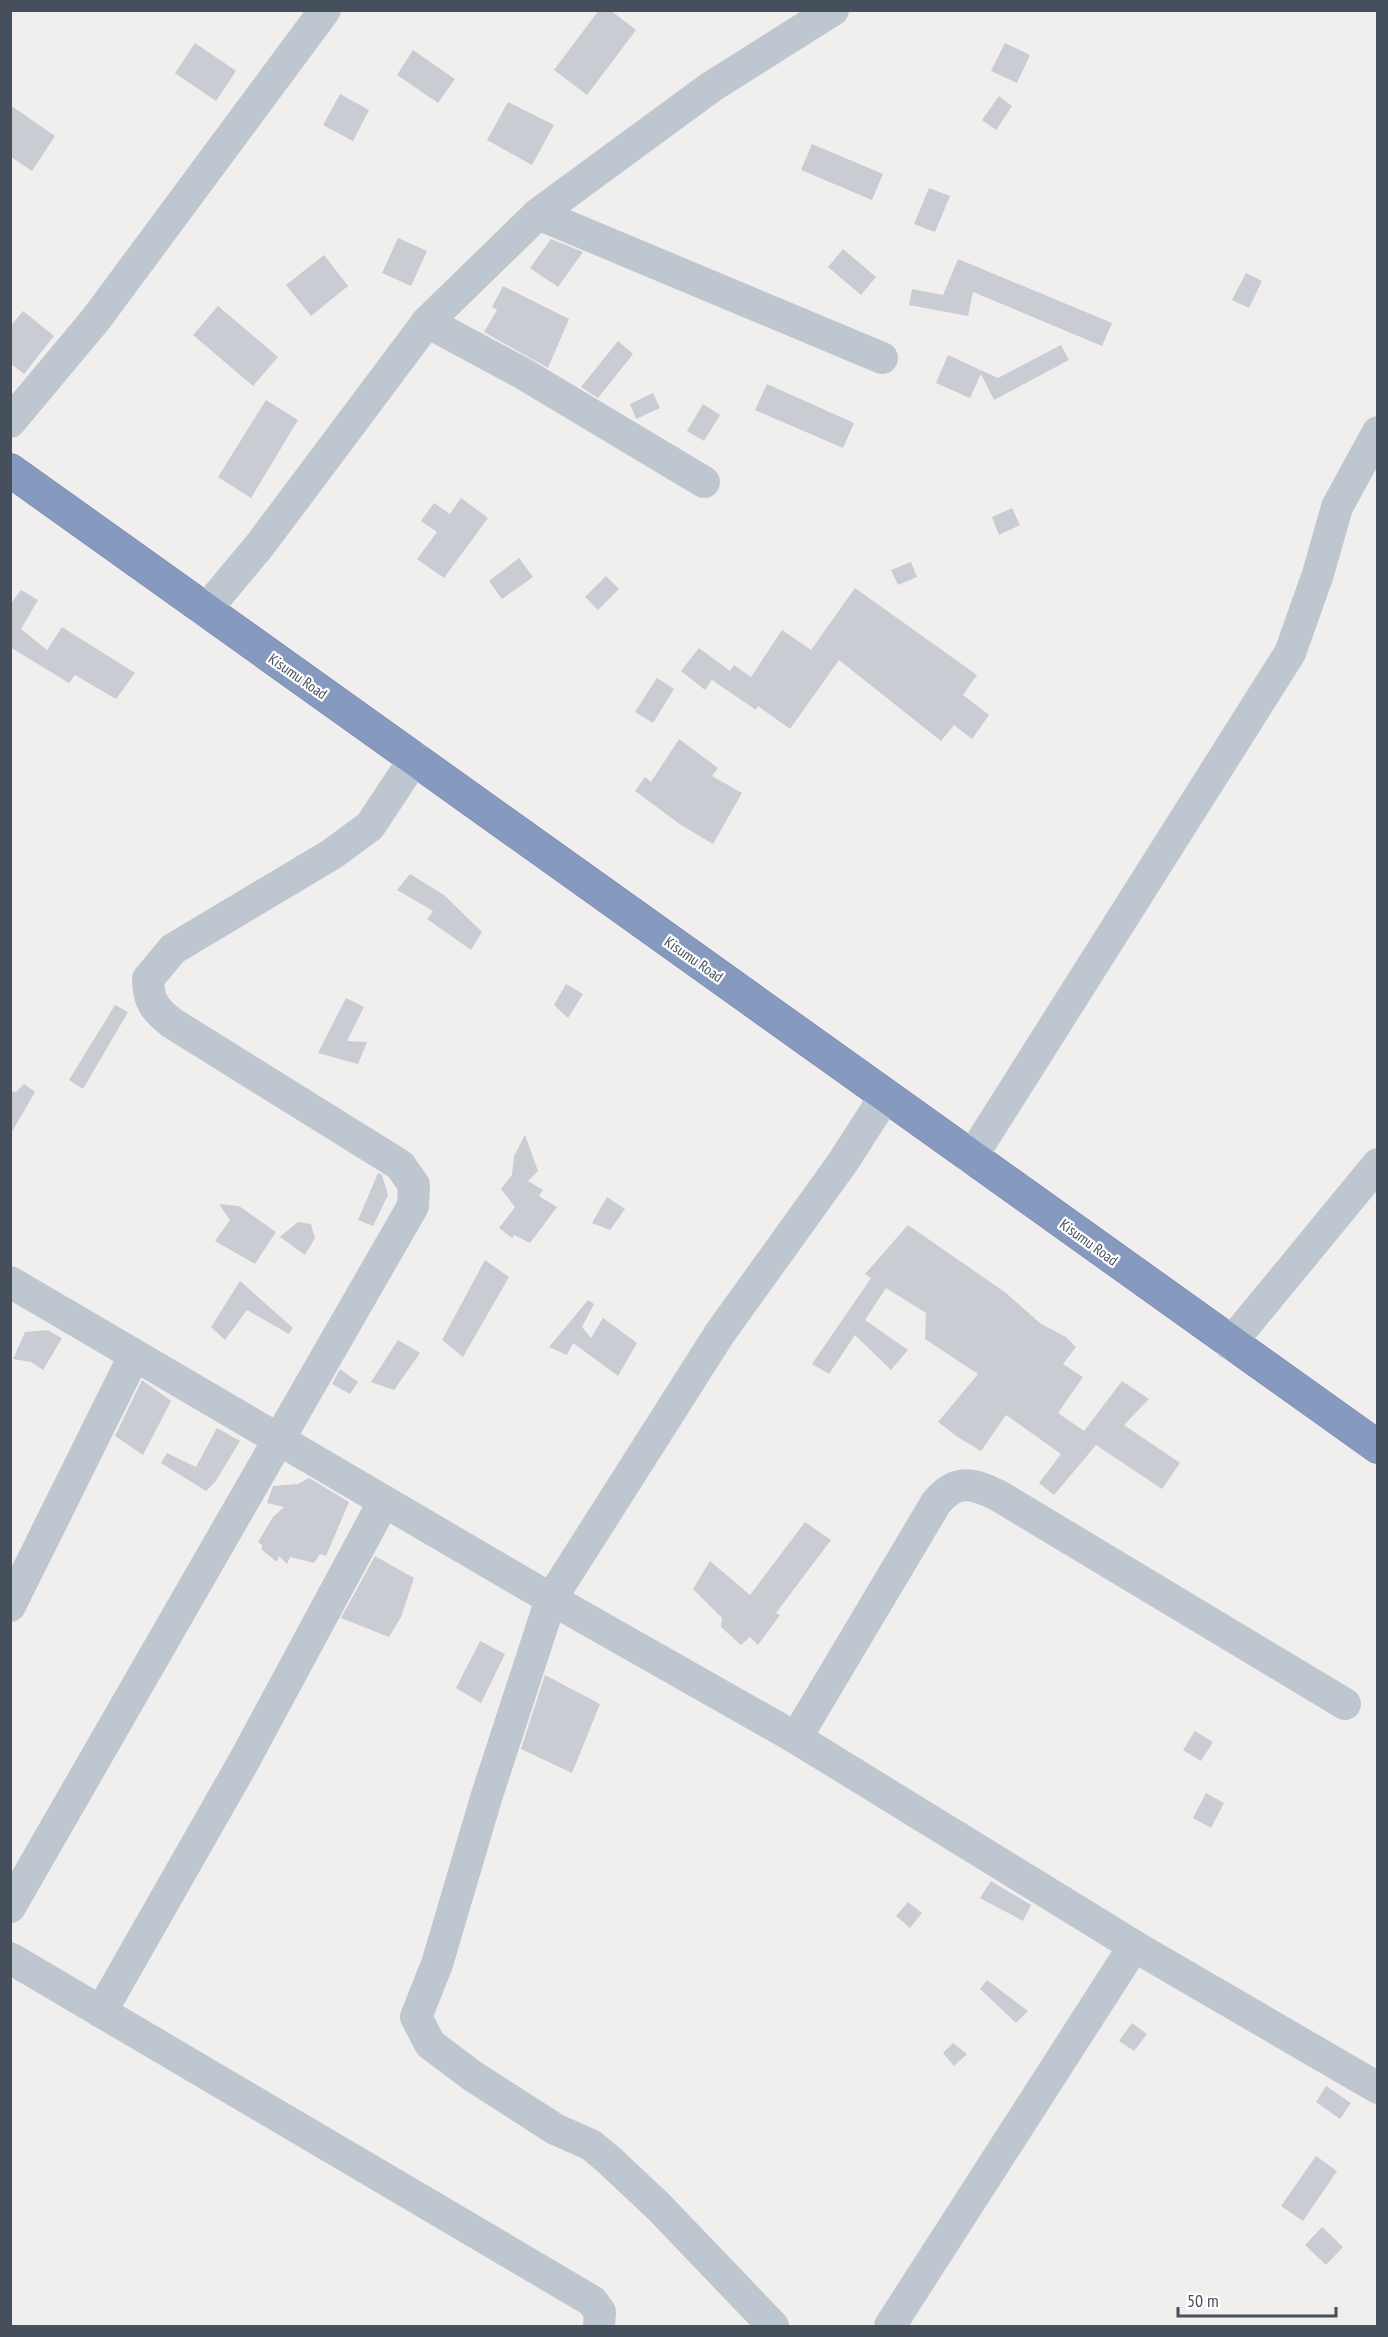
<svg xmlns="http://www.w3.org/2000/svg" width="1388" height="2337" viewBox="0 0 1388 2337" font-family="'PT Sans Narrow',sans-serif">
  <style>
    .building { fill: #caccd4 }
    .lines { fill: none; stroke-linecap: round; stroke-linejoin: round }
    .highway-casing { stroke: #7085aa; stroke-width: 34 }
    .minor { stroke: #bec6d0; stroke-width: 32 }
    .highway { stroke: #859abe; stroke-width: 33 }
    .labels { text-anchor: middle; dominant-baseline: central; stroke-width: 4.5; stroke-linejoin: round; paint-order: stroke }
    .street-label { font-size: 15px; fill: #464f5c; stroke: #fff }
  </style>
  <rect width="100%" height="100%" fill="#f1eeee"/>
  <g class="building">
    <path d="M599 10H610L636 30 587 95 554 70Z"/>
    <path d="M195 43 236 71 216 101 175 73Z"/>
    <path d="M1005 43 1030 55 1017 83 991 71Z"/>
    <path d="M413 50 455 79 438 103 397 75Z"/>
    <path d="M340 94 369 110 353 141 323 125Z"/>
    <path d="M999 96 1012 106 996 130 982 120Z"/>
    <path d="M508 102 554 125 532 165 487 140Z"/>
    <path d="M10 105 55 136 32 171 10 156Z"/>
    <path d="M812 144 883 174 872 200 801 170Z"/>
    <path d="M929 188 950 196 935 232 914 224Z"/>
    <path d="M398 238 427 251 411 286 382 273Z"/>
    <path d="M551 239 583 252 558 287 530 268Z"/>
    <path d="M843 249 876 277 861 295 828 267Z"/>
    <path d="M324 255 348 286 311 316 286 285Z"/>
    <path d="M958 259 1112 323 1102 346 973 292 968 316 909 305 912 289 943 295Z"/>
    <path d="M1246 273 1262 281 1249 308 1232 300Z"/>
    <path d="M503 286 569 319 548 368 484 332 497 310 492 307Z"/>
    <path d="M218 306 278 357 253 386 193 335Z"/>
    <path d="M23 311 54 336 24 374 10 363V327Z"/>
    <path d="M618 341 633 354 598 398 581 387Z"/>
    <path d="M1061 345 1069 360 994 400 981 374 970 398 936 383 948 355 998 378Z"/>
    <path d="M767 384 854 423 843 448 755 410Z"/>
    <path d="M653 393 660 408 636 419 630 404Z"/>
    <path d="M266 400 298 420 251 498 218 477Z"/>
    <path d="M703 404 720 415 704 441 687 431Z"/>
    <path d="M461 498 488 518 444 578 417 559 437 532 421 521 434 503 450 514Z"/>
    <path d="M1012 508 1020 525 999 535 992 517Z"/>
    <path d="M519 558 533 577 502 599 489 581Z"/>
    <path d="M911 562 917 577 898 585 891 570Z"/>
    <path d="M606 576 619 589 598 610 585 597Z"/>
    <path d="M855 588 977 675 963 695 989 715 972 739 954 725 941 741 839 660 790 729 758 706 756 710 712 680 705 690 681 671 699 648 730 671 734 665 751 677 782 630 811 650Z"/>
    <path d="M21 590 38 600 21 629 47 650 62 627 135 673 116 699 75 675 69 683 10 647V605Z"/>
    <path d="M657 678 674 689 653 723 635 712Z"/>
    <path d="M679 739 718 768 712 776 742 793 713 844 681 825 635 791 645 777 651 782Z"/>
    <path d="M410 874 444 895 482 932 471 950 427 919 433 911 397 890Z"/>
    <path d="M566 984 583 994 568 1018 554 1005Z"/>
    <path d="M346 998 364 1007 347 1041 367 1042 358 1064 318 1053Z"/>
    <path d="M115 1005 128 1012 83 1089 69 1080Z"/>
    <path d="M24 1084 35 1092 10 1135V1091L16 1092Z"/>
    <path d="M525 1135 538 1171 528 1181 543 1190 539 1196 557 1207 530 1243 514 1235 512 1238 499 1228 515 1207 501 1189 512 1175 514 1156Z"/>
    <path d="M378 1173 382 1175 388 1195 373 1226 358 1220Z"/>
    <path d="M607 1197 625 1209 610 1230 592 1223Z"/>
    <path d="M219 1204 239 1206 276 1232 255 1264 215 1241 230 1220Z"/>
    <path d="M298 1222 311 1224 315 1238 305 1255 280 1237Z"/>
    <path d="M908 1225 1006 1293 1041 1324 1066 1337 1076 1347 1063 1364 1083 1377 1058 1413 1084 1431 1122 1381 1149 1399 1124 1425 1180 1463 1162 1489 1096 1445 1054 1495 1039 1483 1061 1454 1006 1415 981 1451 959 1438 938 1422 978 1374 925 1339 926 1313 886 1288 865 1320 908 1350 891 1370 855 1335 829 1374 812 1364 871 1278 865 1274Z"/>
    <path d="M485 1260 509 1277 463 1357 442 1340Z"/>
    <path d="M240 1281 293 1328 289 1334 247 1310 225 1340 211 1327Z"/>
    <path d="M588 1300 594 1304 582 1327 591 1338 603 1318 637 1343 618 1376 573 1343 567 1355 549 1347Z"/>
    <path d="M47 1330 62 1338 43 1370 31 1362 13 1359 25 1332Z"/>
    <path d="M398 1340 420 1353 394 1390 371 1382Z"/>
    <path d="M340 1369 358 1382 350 1394 332 1384Z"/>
    <path d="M142 1380 171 1401 143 1455 115 1436Z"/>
    <path d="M217 1428 240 1441 215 1482 206 1491 161 1463 167 1453 196 1467Z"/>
    <path d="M309 1478 349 1502 326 1556 320 1554 314 1563 290 1557 287 1564 279 1556 277 1562 262 1550V1545L258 1542 273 1517 284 1507 267 1503 273 1486 298 1484Z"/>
    <path d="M805 1522 831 1540 776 1613 780 1615 758 1645 750 1637 741 1645 721 1627 722 1618 693 1589 710 1561 750 1595Z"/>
    <path d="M375 1556 414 1578 401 1617 389 1637 341 1618Z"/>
    <path d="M480 1641 505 1654 481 1703 456 1688Z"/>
    <path d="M545 1675 600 1704 572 1773 521 1749Z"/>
    <path d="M1195 1731 1213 1742 1201 1761 1183 1750Z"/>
    <path d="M1206 1793 1224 1803 1211 1828 1193 1818Z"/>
    <path d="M991 1881 1031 1905 1023 1921 980 1898Z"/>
    <path d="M908 1902 922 1913 910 1928 896 1916Z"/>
    <path d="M987 1980 1028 2011 1016 2023 980 1989Z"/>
    <path d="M1132 2023 1147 2034 1134 2051 1119 2041Z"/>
    <path d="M953 2043 967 2054 954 2066 943 2053Z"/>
    <path d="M1326 2086 1351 2103 1340 2119 1316 2102Z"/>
    <path d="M1316 2156 1337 2171 1303 2221 1281 2206Z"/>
    <path d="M1322 2227 1343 2247 1326 2265 1305 2245Z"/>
  </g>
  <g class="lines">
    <defs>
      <path id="highway" d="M10 470 1378 1447"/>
    </defs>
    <use href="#highway" class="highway-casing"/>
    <g class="minor">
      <path d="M538 214 882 358"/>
      <path d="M427 322 522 373 704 482"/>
      <path d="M10 422 96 319 325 10"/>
      <path d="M205 611 260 545 427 322 538 214 711 87 833 10"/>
      <path d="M971 1158 1290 653 1318 574 1337 507 1378 432"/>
      <path d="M10 1282 551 1599 796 1738 1134 1946 1378 2088"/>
      <path d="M1230 1344 1378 1164"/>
      <path d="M10 1606 134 1356"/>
      <path d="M796 1738 936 1503C956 1478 973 1483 999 1496L1345 1704"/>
      <path d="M10 1907 413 1206 414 1185 400 1165 172 1023C155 1010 148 1001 148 979L173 949 332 854 370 826 415 758"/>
      <path d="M10 1958 592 2301 600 2312 599 2326"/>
      <path d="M101 2012 244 1761 384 1501"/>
      <path d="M773 2326 659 2207 609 2160 591 2145 555 2129 474 2077 430 2044 416 2017 437 1964 487 1795 551 1599 720 1333 843 1162 886 1095"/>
      <path d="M890 2326 1134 1946"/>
    </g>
    <use href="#highway" class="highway"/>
  </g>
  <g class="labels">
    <g class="street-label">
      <text transform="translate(298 676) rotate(35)">Kisumu Road</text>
      <text transform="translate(694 959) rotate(35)">Kisumu Road</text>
      <text transform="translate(1089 1242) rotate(36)">Kisumu Road</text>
    </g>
  </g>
  <rect width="1388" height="2337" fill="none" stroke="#464f5c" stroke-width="24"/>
  <path d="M1178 2307v9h158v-9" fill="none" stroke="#464f5c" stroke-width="3"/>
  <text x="1187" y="2307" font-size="18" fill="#464f5c" stroke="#ffffff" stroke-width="4.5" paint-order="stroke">50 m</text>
</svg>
